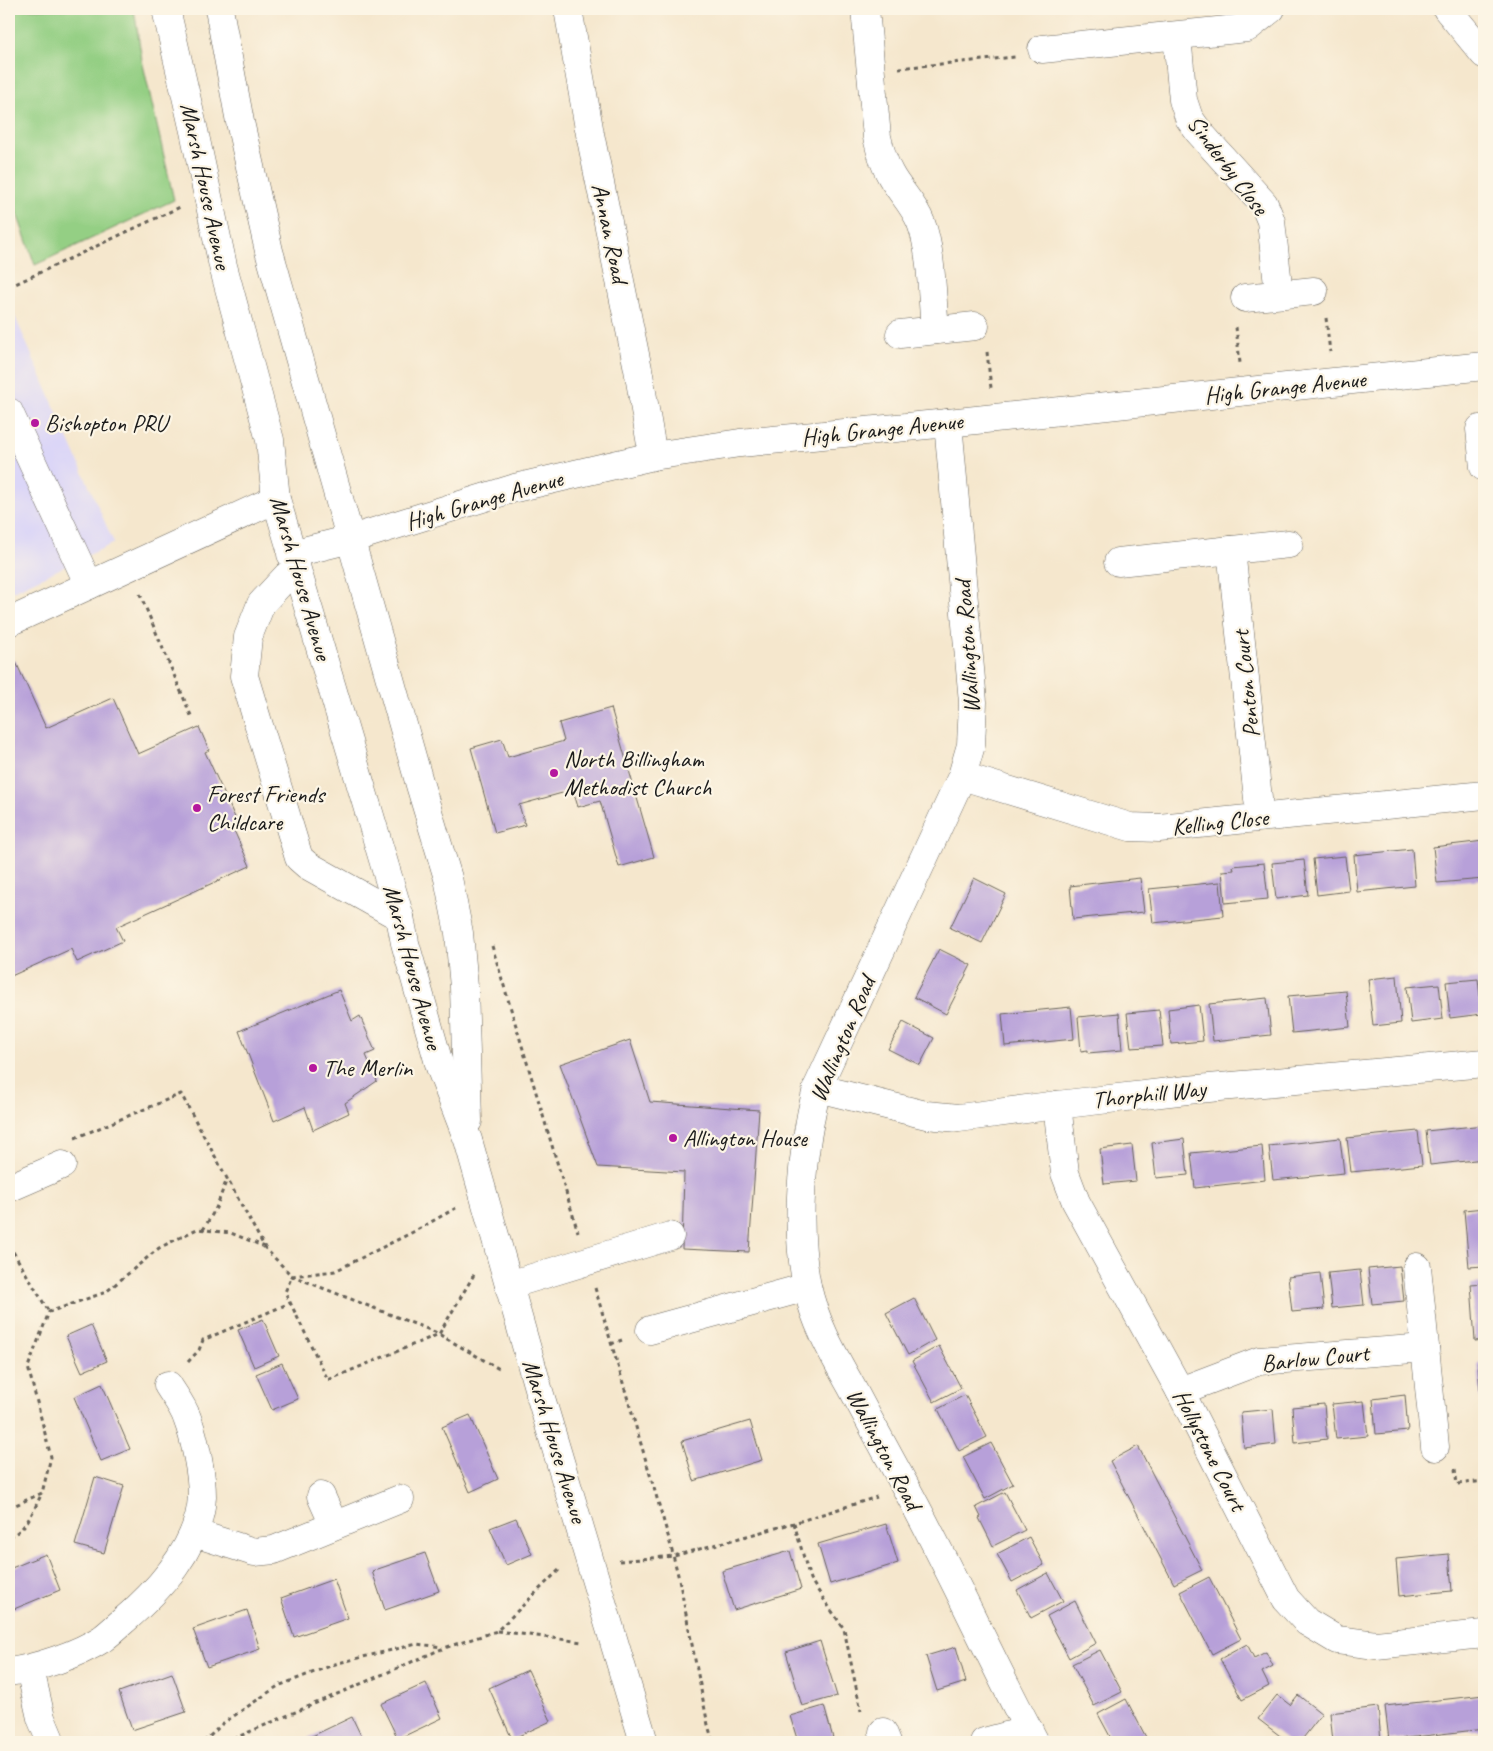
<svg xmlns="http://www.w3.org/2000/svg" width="1493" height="1751" viewBox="0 0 1493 1751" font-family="Caveat,sans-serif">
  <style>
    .built { fill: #dbd6f7 }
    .green { fill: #94cf84; stroke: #587650 }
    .building { fill: #b7a0d9 }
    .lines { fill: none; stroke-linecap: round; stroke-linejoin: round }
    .minor-casing { stroke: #68635a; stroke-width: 29 }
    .path { stroke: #68635a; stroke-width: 3; stroke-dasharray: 4 4; stroke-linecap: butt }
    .minor { stroke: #fff; stroke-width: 28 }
    .poi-dot { fill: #b5179e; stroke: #fcf5e5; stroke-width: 2 }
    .labels { text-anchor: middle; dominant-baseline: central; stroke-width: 4.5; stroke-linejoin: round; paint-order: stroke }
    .street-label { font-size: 24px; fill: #1c1c1c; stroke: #fcf5e5 }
    .poi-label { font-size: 24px; fill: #1c1c1c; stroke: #fcf5e5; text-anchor: start }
  </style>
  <rect width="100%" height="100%" fill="#fcf5e5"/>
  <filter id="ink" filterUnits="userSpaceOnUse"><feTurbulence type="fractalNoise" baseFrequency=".02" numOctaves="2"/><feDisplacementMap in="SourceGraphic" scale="10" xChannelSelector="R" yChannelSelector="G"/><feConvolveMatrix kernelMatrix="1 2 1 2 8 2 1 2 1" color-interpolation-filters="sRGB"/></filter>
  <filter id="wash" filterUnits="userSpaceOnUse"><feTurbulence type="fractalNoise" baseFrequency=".0096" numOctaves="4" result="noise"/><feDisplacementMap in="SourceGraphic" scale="20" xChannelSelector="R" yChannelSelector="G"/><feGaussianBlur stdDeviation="1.12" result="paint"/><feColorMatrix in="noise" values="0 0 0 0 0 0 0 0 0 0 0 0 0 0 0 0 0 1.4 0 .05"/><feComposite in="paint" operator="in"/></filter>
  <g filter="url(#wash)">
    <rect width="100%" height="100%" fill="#f5e7cd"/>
    <path class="built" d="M9 303 114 543 9 593Z"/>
    <path class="green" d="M9 9H134L142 60 174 200 35 265 9 191Z"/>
    <g id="blocks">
      <g class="building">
        <path d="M15 660 46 728 113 698 138 754 199 727 209 750 205 752 238 824 232 826 250 866 116 927 123 941 77 962 71 949 9 977V664Z"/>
        <path d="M611 708 654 857 619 867 600 801 578 807 573 790 519 805 525 825 495 833 471 748 502 739 508 757 564 741 559 723Z"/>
        <path d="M1484 841V879L1437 883 1433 847Z"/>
        <path d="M1412 849 1415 886 1357 892 1354 855Z"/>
        <path d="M1345 856 1349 891 1317 895 1313 859Z"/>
        <path d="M1304 860 1308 895 1276 899 1272 863Z"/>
        <path d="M1264 863 1268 899 1225 903 1222 871 1234 870 1233 866Z"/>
        <path d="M974 878 1006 894 982 943 950 928Z"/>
        <path d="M1140 878 1144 912 1073 919 1070 886Z"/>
        <path d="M1220 882 1223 916 1153 923 1149 889Z"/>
        <path d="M939 949 971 965 946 1014 914 997Z"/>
        <path d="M1397 976 1401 1023 1373 1026 1368 979Z"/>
        <path d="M1478 979 1482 1014 1450 1018 1446 982Z"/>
        <path d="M1439 984 1443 1019 1411 1023 1407 987Z"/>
        <path d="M339 990 352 1021 360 1016 375 1051 366 1055 377 1081 345 1103 349 1113 313 1130 305 1107 274 1121 239 1031Z"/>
        <path d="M1346 991 1350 1027 1292 1033 1288 996Z"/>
        <path d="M1267 998 1271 1035 1213 1041 1209 1004Z"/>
        <path d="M1199 1005 1203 1041 1171 1044 1168 1009Z"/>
        <path d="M1071 1007 1074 1039 1005 1046 1002 1014Z"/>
        <path d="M1159 1010 1163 1046 1131 1048 1127 1013Z"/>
        <path d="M1119 1013 1122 1050 1088 1053V1050L1081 1051 1078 1017Z"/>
        <path d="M903 1022 934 1038 920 1065 888 1049Z"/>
        <path d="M630 1040 650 1102 759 1110 749 1252 682 1249 684 1172 598 1167 560 1064Z"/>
        <path d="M1484 1125V1159L1430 1165 1426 1131Z"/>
        <path d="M1418 1131 1422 1165 1351 1172 1347 1138Z"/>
        <path d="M1340 1138 1344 1173 1273 1180 1269 1146Z"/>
        <path d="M1184 1139 1188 1175 1156 1178 1152 1143Z"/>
        <path d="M1132 1145 1136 1181 1104 1184 1100 1149Z"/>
        <path d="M1262 1146 1265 1180 1195 1188 1191 1153Z"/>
        <path d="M1484 1208V1266L1469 1267 1464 1210Z"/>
        <path d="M1400 1266 1404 1301 1372 1304 1368 1269Z"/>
        <path d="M1360 1270 1364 1305 1332 1308 1328 1273Z"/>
        <path d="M1320 1273 1324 1309 1292 1312 1288 1277Z"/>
        <path d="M1484 1283V1340L1475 1341 1471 1284Z"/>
        <path d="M914 1298 935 1340 908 1355 886 1313Z"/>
        <path d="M263 1319 279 1356 254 1367 238 1330Z"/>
        <path d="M91 1325 107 1361 82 1372 66 1336Z"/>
        <path d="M939 1346 961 1388 934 1402 912 1361Z"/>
        <path d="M1484 1362V1419H1482L1478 1363Z"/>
        <path d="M282 1363 298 1399 272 1410 256 1374Z"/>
        <path d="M102 1384 130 1449 101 1461 74 1397Z"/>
        <path d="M965 1395 987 1437 959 1451 938 1409Z"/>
        <path d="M1405 1395 1408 1431 1376 1434 1373 1399Z"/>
        <path d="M1364 1401 1368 1436 1336 1439 1332 1404Z"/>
        <path d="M1324 1404 1327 1439 1295 1443 1292 1407Z"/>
        <path d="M1273 1409 1276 1444 1244 1448 1241 1412Z"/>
        <path d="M470 1415 498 1479 470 1492 442 1427Z"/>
        <path d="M750 1421 762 1460 694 1481 682 1441Z"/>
        <path d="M991 1443 1013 1484 985 1499 963 1457Z"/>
        <path d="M1138 1446 1202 1570 1174 1584 1110 1461Z"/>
        <path d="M95 1477 124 1486 104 1553 75 1545Z"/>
        <path d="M1005 1492 1025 1530 993 1546 979 1518 981 1517 976 1507Z"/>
        <path d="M516 1518 532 1554 506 1565 490 1528Z"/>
        <path d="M886 1524 898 1563 830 1584 818 1544Z"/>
        <path d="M1029 1537 1044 1565 1012 1582 997 1554Z"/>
        <path d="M790 1551 801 1589 734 1610 722 1571Z"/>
        <path d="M425 1553 439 1591 385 1610 372 1571Z"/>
        <path d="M46 1554 60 1590 14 1609 9 1597V1569Z"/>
        <path d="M1449 1554 1452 1591 1399 1596 1396 1559Z"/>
        <path d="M1048 1573 1063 1601 1031 1618 1017 1590Z"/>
        <path d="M1209 1577 1241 1639 1212 1654 1180 1592Z"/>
        <path d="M334 1579 348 1618 294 1637 281 1598Z"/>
        <path d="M1075 1601 1096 1643 1069 1658 1047 1616Z"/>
        <path d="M247 1610 260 1649 207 1667 193 1629Z"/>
        <path d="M820 1641 837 1696 802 1706 786 1652Z"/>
        <path d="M1247 1644 1254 1658 1266 1652 1273 1666 1262 1672 1269 1686 1242 1700 1220 1659Z"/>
        <path d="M956 1647 966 1682 937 1691 926 1656Z"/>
        <path d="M1100 1650 1122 1692 1094 1706 1072 1664Z"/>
        <path d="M528 1670 551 1721 512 1739 489 1688Z"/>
        <path d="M172 1673 186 1712 132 1730 119 1692Z"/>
        <path d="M426 1683 442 1718 398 1739 381 1704Z"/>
        <path d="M1277 1695 1290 1705 1298 1695 1322 1714 1300 1742H1288L1258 1719Z"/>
        <path d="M1484 1695V1729L1389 1740 1385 1706Z"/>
        <path d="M1126 1699 1148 1741 1145 1742H1113L1098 1714Z"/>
        <path d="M824 1706 833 1738 818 1742H798L790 1716Z"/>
        <path d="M1378 1707 1381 1741 1333 1742 1330 1713Z"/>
        <path d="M352 1717 364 1742H310L308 1738Z"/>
      </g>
    </g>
  </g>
  <g filter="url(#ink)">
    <use href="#blocks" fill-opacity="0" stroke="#68635a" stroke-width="1"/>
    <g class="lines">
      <defs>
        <g id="minor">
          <path d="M166 9 194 131 223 266 270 440 276 499 400 917 405 943 440 1067 468 1140 538 1388 644 1742"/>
          <path d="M219 9 240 122 269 251 420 785 448 878 459 933 464 987 468 1121"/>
          <path d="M568 9 590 134 638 369 653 456"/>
          <path d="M865 9 877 137C880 150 883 162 890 174 899 191 914 204 921 223 932 251 932 299 935 330"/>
          <path d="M1447 9 1484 54"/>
          <path d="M1177 36 1183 100 1189 118 1199 132 1264 204 1271 221 1279 294"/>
          <path d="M1042 49 1247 28 1271 9"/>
          <path d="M1245 298 1314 291"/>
          <path d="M900 334 975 326"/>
          <path d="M9 412 89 585"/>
          <path d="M948 423 973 702 971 745 962 776 817 1088C802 1150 794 1223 807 1286 815 1323 833 1354 851 1386 869 1420 887 1453 905 1486 951 1570 990 1658 1035 1742"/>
          <path d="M1480 429 1484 467"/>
          <path d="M1231 550 1260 817"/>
          <path d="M291 554 351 539 515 488 653 456 740 443 948 423 1484 366"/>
          <path d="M1118 562 1289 544"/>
          <path d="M297 573 287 576 261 604 248 637 244 676 299 858 307 865 400 917"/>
          <path d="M9 622 276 499"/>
          <path d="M962 776 1130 827 1159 828 1484 795"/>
          <path d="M817 1088 926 1115 959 1118 1057 1105 1187 1090 1484 1063"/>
          <path d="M1057 1105 1065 1173 1076 1202 1180 1391 1286 1599 1307 1622 1337 1640 1376 1645 1484 1634"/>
          <path d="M9 1188 62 1165"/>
          <path d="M1417 1267 1435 1447"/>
          <path d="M509 1285 670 1236"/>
          <path d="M650 1330 807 1287"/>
          <path d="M1180 1391 1259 1361 1425 1348"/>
          <path d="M321 1496 334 1525"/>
          <path d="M194 1533 254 1552 274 1550 400 1499"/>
          <path d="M30 1669 41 1718 51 1742"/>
          <path d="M9 1672C37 1668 77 1655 102 1639 109 1634 116 1627 122 1622 158 1591 200 1547 202 1496 202 1474 195 1439 187 1418 183 1406 174 1395 168 1385"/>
          <path d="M883 1732 887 1742"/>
          <path d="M984 1742 1029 1730"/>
        </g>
      </defs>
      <use href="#minor" class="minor-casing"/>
      <g class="path">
        <path d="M899 68 1015 57"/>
        <path d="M9 287 180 207"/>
        <path d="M1326 318 1330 352"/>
        <path d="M1236 327 1240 363"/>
        <path d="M987 352 991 388"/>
        <path d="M140 594 192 718"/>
        <path d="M492 946 578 1232"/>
        <path d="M75 1138 181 1094 265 1248 292 1276 435 1332 501 1370"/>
        <path d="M456 1208 413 1232 335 1271 292 1276 285 1292 328 1380 439 1334 475 1273"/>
        <path d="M203 1230 216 1208 227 1179"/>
        <path d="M9 1245 49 1312"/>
        <path d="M595 1288 669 1539 679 1579 708 1725 713 1742"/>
        <path d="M611 1344 622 1340"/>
        <path d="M188 1362 199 1350 203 1340 290 1303"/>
        <path d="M1455 1469 1457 1484 1484 1481"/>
        <path d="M9 1508 42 1493 51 1457 28 1367 49 1312 106 1292 159 1248 197 1229 231 1233 265 1247"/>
        <path d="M794 1523 810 1579 844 1629 861 1711"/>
        <path d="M9 1537C27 1530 34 1509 42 1493"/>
        <path d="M619 1561 674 1556 794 1523 877 1497"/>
        <path d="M497 1631 583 1642"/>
        <path d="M204 1742 222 1724 278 1686 338 1663 417 1644 442 1647"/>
        <path d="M226 1742 444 1648 497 1631 561 1568"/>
      </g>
      <use href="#minor" class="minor"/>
    </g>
  </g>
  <g class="poi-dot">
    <circle cx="35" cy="423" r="5"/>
    <circle cx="554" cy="773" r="5"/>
    <circle cx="197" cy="808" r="5"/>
    <circle cx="313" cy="1068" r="5"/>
    <circle cx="673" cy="1138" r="5"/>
  </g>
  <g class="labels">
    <g class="street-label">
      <text transform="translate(1228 165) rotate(53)">Sinderby Close</text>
      <text transform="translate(206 186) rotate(78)">Marsh House Avenue</text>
      <text transform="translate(610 233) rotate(78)">Annan Road</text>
      <text transform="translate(1285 387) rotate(-6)">High Grange Avenue</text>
      <text transform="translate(882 429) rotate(-6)">High Grange Avenue</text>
      <text transform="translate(484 500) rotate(-16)">High Grange Avenue</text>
      <text transform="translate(301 578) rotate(74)">Marsh House Avenue</text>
      <text transform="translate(967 647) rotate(-94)">Wallington Road</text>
      <text transform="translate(1246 684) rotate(-96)">Penton Court</text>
      <text transform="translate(1220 822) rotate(-6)">Kelling Close</text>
      <text transform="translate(413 967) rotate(75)">Marsh House Avenue</text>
      <text transform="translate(842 1039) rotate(-67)">Wallington Road</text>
      <text transform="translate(1149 1094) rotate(-6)">Thorphill Way</text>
      <text transform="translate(1315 1358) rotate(-6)">Barlow Court</text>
      <text transform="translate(555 1441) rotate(73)">Marsh House Avenue</text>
      <text transform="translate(884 1449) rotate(62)">Wallington Road</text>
      <text transform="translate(1210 1450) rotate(63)">Hollystone Court</text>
    </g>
    <g class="poi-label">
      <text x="45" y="423">Bishopton PRU</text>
      <text x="564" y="759">North Billingham<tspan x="564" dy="28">Methodist Church</tspan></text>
      <text x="207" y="794">Forest Friends<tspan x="207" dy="28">Childcare</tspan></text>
      <text x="323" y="1068">The Merlin</text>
      <text x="683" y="1138">Allington House</text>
    </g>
  </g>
  <rect width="1493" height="1751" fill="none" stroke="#fcf5e5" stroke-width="30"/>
</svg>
